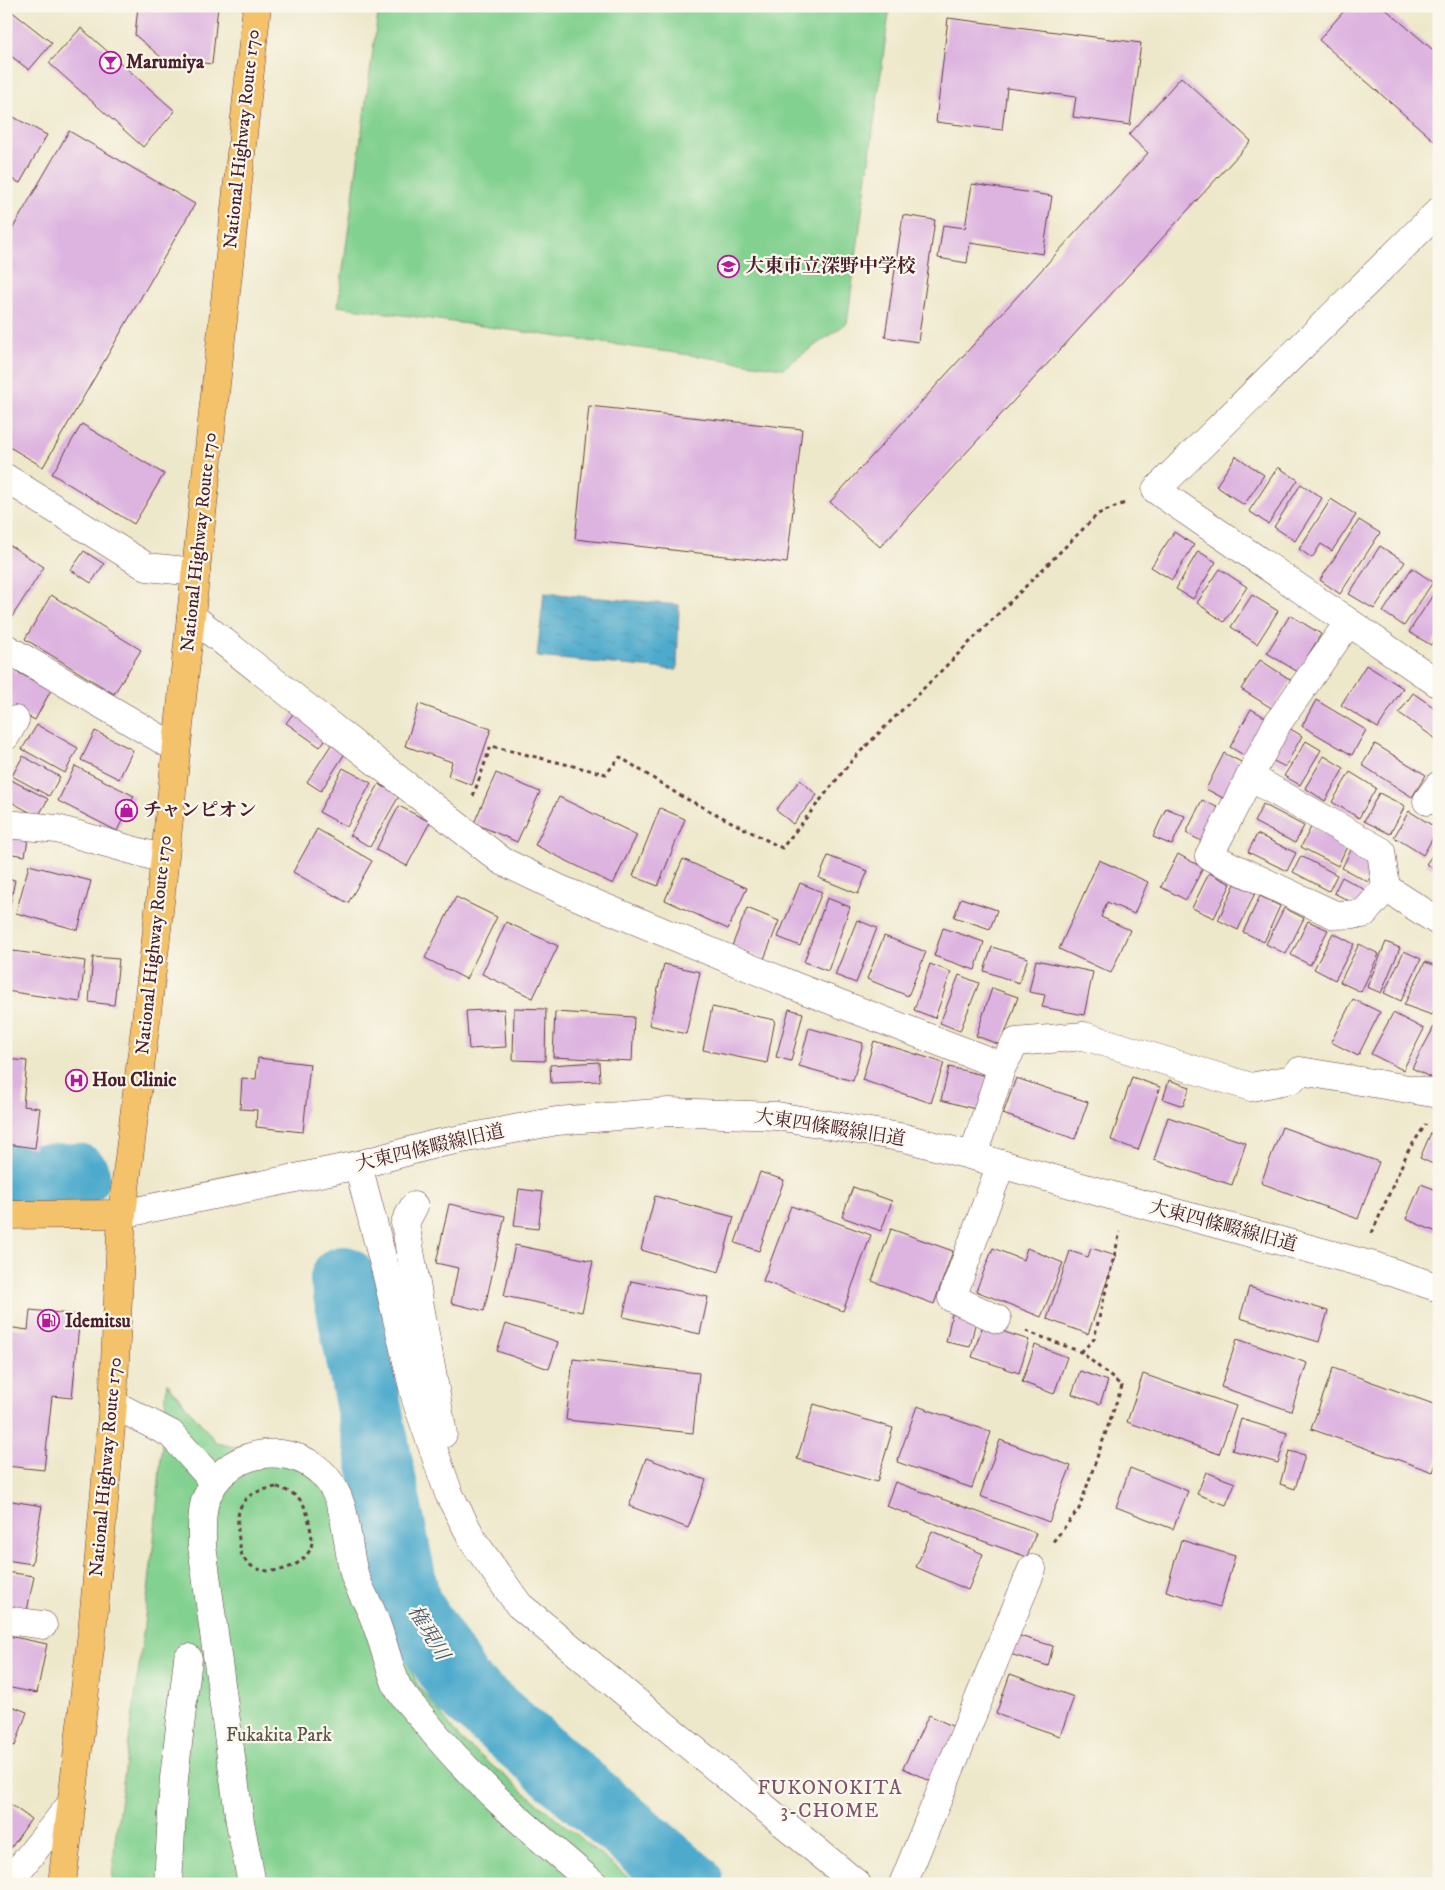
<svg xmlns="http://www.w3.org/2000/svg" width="1445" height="1890" viewBox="0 0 1445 1890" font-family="'IM FELL DW Pica','Noto Serif JP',serif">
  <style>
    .green { fill: #83d190; stroke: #66785e }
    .water { fill: url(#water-ripples); stroke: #4c647c }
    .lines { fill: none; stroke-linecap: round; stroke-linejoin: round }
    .river { stroke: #4eaacc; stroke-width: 66 }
    .building { fill: #ddb3e0 }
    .minor-casing { stroke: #633d43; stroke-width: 29 }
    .major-casing { stroke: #633d43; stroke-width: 29 }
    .highway-casing { stroke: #633d43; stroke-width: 29 }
    .path { stroke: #633d43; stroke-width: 3; stroke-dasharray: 4 4; stroke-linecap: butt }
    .minor { stroke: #fff; stroke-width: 28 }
    .major { stroke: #f3c26a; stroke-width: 28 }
    .highway { stroke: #f3c26a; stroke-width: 28 }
    .labels { text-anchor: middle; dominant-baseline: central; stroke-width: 4.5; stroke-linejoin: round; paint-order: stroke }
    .poi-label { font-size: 19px; font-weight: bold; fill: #4a1f2b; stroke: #fbf7ec; text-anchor: start }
    .street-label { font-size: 19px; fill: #4a1f2b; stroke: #fbf7ec }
    .park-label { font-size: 19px; fill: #5b5449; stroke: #fbf7ec }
    .water-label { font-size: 20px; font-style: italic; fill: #4c576b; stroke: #fbf7ec }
    .neighbourhood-label { font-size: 20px; letter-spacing: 1px; fill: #7d536a; stroke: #fbf7ec }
  </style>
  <defs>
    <pattern id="water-ripples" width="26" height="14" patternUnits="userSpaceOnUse" patternTransform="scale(1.25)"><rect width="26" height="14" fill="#4eaacc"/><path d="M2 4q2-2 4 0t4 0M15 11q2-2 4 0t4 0" fill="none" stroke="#438aa6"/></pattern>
  </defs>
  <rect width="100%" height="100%" fill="#fbf7ec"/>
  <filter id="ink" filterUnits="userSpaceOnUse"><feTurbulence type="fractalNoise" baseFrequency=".02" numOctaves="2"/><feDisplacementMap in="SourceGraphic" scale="10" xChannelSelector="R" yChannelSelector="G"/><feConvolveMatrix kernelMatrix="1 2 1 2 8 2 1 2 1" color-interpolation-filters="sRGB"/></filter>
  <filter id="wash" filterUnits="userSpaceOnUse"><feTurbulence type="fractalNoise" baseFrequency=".0096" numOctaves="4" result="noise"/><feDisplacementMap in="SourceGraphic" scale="20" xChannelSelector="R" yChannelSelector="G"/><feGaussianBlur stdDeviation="1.12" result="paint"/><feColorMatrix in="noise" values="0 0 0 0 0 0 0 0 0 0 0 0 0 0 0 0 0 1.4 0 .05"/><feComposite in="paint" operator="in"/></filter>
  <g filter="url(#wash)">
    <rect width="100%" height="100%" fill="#eee8cb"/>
    <g class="green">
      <path d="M379 6H890L847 323 783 368 338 306Z"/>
      <path d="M167 1383 217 1443 234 1447 289 1440 327 1463 354 1495 376 1587 417 1684 461 1740 636 1884H112L115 1840 137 1684 154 1540Z"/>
    </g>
    <path class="water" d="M544 593 679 605 677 670 537 657Z"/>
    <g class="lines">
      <g class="river">
        <path d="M6 1178 77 1176"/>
        <path d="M343 1279 408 1603 461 1687 691 1884"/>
      </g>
    </g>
    <g id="blocks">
      <g class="building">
        <path d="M138 6H218L212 64 162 58 135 35Z"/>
        <path d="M1348 6H1382L1439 55V145L1319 40Z"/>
        <path d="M6 7 52 43 29 70 6 52Z"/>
        <path d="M948 18 1141 43 1130 125 1073 117 1076 97 1007 88 1002 130 936 122Z"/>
        <path d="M81 28 175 111 143 147 49 63Z"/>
        <path d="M1181 77 1251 141 880 547 830 502 1148 153 1129 135Z"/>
        <path d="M6 113 47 135 20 183 6 176Z"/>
        <path d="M69 131 195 204 43 467 6 445V240Z"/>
        <path d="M972 184 1052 196 1043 254 970 243 967 263 938 258 943 225 965 228Z"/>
        <path d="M903 215 935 220 918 342 885 337Z"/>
        <path d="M589 406 802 429 787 563 575 539Z"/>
        <path d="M82 424 164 474 134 524 52 474Z"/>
        <path d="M1236 456 1264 475 1244 505 1216 486Z"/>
        <path d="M1278 467 1298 480 1268 524 1249 511Z"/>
        <path d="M1301 484 1322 498 1295 541 1274 527Z"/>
        <path d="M1331 499 1356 515 1332 551 1321 544 1312 558 1299 549Z"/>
        <path d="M1359 520 1380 533 1340 594 1320 580Z"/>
        <path d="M1174 532 1194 545 1172 580 1151 567Z"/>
        <path d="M6 543 44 567 6 626Z"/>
        <path d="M1380 546 1405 562 1374 609 1349 594Z"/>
        <path d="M84 551 104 564 91 583 71 570Z"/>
        <path d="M1198 551 1216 562 1193 599 1176 589Z"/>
        <path d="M1412 568 1433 582 1404 626 1383 612Z"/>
        <path d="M1220 569 1247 587 1224 622 1197 603Z"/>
        <path d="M1438 587 1439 633 1431 645 1409 632Z"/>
        <path d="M51 595 141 650 114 694 25 639Z"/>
        <path d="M1252 595 1278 611 1257 644 1231 627Z"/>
        <path d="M1290 615 1321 634 1298 672 1267 653Z"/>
        <path d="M1260 660 1291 680 1273 709 1241 689Z"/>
        <path d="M1366 665 1403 688 1378 728 1341 705Z"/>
        <path d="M6 666 51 690 35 720 6 705Z"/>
        <path d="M1413 693 1439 711V741L1399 713Z"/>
        <path d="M1316 700 1366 730 1352 755 1302 726Z"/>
        <path d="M419 704 491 729 472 785 448 776 452 762 405 746Z"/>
        <path d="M1251 709 1268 719 1247 757 1230 747Z"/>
        <path d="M296 710 329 734 320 747 286 723Z"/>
        <path d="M37 725 78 748 65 773 22 749Z"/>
        <path d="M1289 728 1302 736 1285 767 1272 760Z"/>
        <path d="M95 731 133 750 119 779 81 760Z"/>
        <path d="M1306 741 1321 750 1300 785 1284 776Z"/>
        <path d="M333 742 347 750 321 791 307 782Z"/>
        <path d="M1375 744 1426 775 1412 797 1362 765Z"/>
        <path d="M1224 753 1243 763 1225 799 1206 789Z"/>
        <path d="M23 756 60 777 49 796 12 776Z"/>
        <path d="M1324 756 1344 768 1325 801 1305 788Z"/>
        <path d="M75 766 134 796 117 831 58 801Z"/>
        <path d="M343 768 371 783 347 827 319 812Z"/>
        <path d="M1350 772 1376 788 1359 818 1332 802Z"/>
        <path d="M496 773 540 792 517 842 474 823Z"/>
        <path d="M9 779 48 799 38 817 6 799V784Z"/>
        <path d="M800 780 817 795 793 824 776 810Z"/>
        <path d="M379 784 399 796 370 847 350 835Z"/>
        <path d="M1379 793 1405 806 1390 834 1364 821Z"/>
        <path d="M559 797 637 835 613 884 535 845Z"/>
        <path d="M1202 800 1221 809 1205 843 1186 833Z"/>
        <path d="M1263 804 1304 826 1295 843 1254 822Z"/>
        <path d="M399 806 430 822 407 866 376 850Z"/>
        <path d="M660 808 685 819 658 886 633 876Z"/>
        <path d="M1166 808 1185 816 1172 845 1153 837Z"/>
        <path d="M1409 811 1438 829 1423 855 1394 837Z"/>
        <path d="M1311 827 1348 844 1338 866 1301 847Z"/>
        <path d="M317 829 372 861 348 903 293 872Z"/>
        <path d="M6 832 29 835 25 856 6 853Z"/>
        <path d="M1257 834 1296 853 1287 871 1248 852Z"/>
        <path d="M1439 846V872L1426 864Z"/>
        <path d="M1352 848 1379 861 1368 882 1342 868Z"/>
        <path d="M1178 854 1203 868 1186 900 1161 887Z"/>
        <path d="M828 856 868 871 858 894 819 878Z"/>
        <path d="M1301 856 1337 875 1329 891 1293 872Z"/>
        <path d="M683 859 747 888 728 929 665 900Z"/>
        <path d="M1099 860 1148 882 1134 914 1107 902 1101 917 1130 930 1111 973 1059 949Z"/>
        <path d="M29 865 91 881 78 930 16 913Z"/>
        <path d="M1209 873 1231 884 1214 918 1192 908Z"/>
        <path d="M1342 877 1369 892 1361 907 1334 893Z"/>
        <path d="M6 879 15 880 7 920H6Z"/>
        <path d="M800 883 822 892 800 946 778 937Z"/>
        <path d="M1235 884 1255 893 1238 930 1218 920Z"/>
        <path d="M1260 896 1280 906 1264 942 1243 932Z"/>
        <path d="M456 897 497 917 466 979 425 958Z"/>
        <path d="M827 898 850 907 828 971 804 962Z"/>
        <path d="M961 898 997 910 990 929 954 917Z"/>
        <path d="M747 908 779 921 764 959 732 946Z"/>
        <path d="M1284 908 1304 918 1286 954 1266 944Z"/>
        <path d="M857 920 877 928 856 983 835 975Z"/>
        <path d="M1308 921 1328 930 1310 965 1291 955Z"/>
        <path d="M506 922 558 946 533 998 482 974Z"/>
        <path d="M943 928 984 942 975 970 934 956Z"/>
        <path d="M1333 933 1354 944 1335 980 1314 969Z"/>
        <path d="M884 936 926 952 908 996 867 979Z"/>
        <path d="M1386 942 1400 948 1381 993 1367 987Z"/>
        <path d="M1359 944 1379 954 1361 992 1340 982Z"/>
        <path d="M992 947 1028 958 1019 983 984 971Z"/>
        <path d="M6 950 85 961 80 1002 6 991Z"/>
        <path d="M1404 951 1421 959 1401 1001 1384 993Z"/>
        <path d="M93 957 119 959 114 1005 89 1002Z"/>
        <path d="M1036 960 1093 972 1084 1015 1042 1007 1045 995 1029 992Z"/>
        <path d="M1425 962 1439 967V1000L1432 1015 1404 1005Z"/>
        <path d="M664 964 700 972 686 1034 649 1025Z"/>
        <path d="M930 964 951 972 935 1018 914 1010Z"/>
        <path d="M959 975 979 983 960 1031 940 1023Z"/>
        <path d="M992 988 1018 997 1001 1045 976 1036Z"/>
        <path d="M1353 999 1380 1012 1358 1056 1331 1042Z"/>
        <path d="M712 1007 775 1020 767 1063 703 1050Z"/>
        <path d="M514 1008 546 1009 545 1061 513 1060Z"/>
        <path d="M504 1009 506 1047 469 1049 466 1011Z"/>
        <path d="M789 1009 803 1013 791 1061 776 1057Z"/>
        <path d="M555 1012 634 1017 632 1061 553 1057Z"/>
        <path d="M1393 1013 1424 1029 1403 1070 1371 1054Z"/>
        <path d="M1434 1027 1439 1030V1082L1412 1068Z"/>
        <path d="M809 1028 863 1043 853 1081 799 1066Z"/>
        <path d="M874 1041 944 1063 931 1103 862 1080Z"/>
        <path d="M258 1058 310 1064 303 1132 256 1127 257 1110 240 1109 242 1078 256 1079Z"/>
        <path d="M6 1059 27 1061 23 1106 40 1108 35 1148 6 1144Z"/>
        <path d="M599 1062 600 1081 551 1083 550 1065Z"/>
        <path d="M949 1067 987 1076 979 1110 941 1100Z"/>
        <path d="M1132 1077 1160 1087 1138 1150 1111 1140Z"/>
        <path d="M1016 1078 1088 1102 1075 1139 1003 1114Z"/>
        <path d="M1169 1080 1190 1087 1183 1106 1163 1099Z"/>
        <path d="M1168 1117 1246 1143 1232 1185 1154 1160Z"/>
        <path d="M1282 1127 1379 1162 1358 1219 1261 1183Z"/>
        <path d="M1433 1128 1439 1131V1167L1420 1158Z"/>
        <path d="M760 1172 784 1180 759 1251 735 1243Z"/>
        <path d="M1421 1184 1439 1191V1233L1406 1219Z"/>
        <path d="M853 1187 892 1201 881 1231 842 1217Z"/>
        <path d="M519 1189 543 1192 538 1229 514 1226Z"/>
        <path d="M655 1196 734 1217 719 1272 641 1250Z"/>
        <path d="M449 1204 505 1216 484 1311 451 1303 458 1268 436 1263Z"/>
        <path d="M791 1206 871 1235 843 1311 763 1281Z"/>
        <path d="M891 1229 953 1251 934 1304 872 1281Z"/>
        <path d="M515 1245 593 1261 582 1312 504 1296Z"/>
        <path d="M993 1248 1023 1260 1027 1248 1063 1263 1041 1317 976 1291Z"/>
        <path d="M1091 1248 1116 1256 1088 1334 1047 1319 1070 1251 1088 1257Z"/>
        <path d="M631 1281 708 1297 700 1334 623 1317Z"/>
        <path d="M1249 1287 1328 1311 1319 1342 1240 1318Z"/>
        <path d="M30 1310 80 1315 72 1398 52 1396 44 1470 6 1466V1327L28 1330Z"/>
        <path d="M952 1314 976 1320 970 1347 946 1342Z"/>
        <path d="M506 1324 558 1342 549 1369 497 1351Z"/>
        <path d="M983 1325 1029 1340 1019 1373 972 1357Z"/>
        <path d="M1237 1339 1307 1363 1291 1411 1221 1387Z"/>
        <path d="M1035 1345 1067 1357 1054 1394 1022 1382Z"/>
        <path d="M573 1359 699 1373 693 1433 566 1420Z"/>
        <path d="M1333 1368 1439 1406V1456L1433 1472 1311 1429Z"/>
        <path d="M1080 1371 1108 1381 1100 1404 1072 1394Z"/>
        <path d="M1143 1374 1236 1406 1219 1454 1127 1422Z"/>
        <path d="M814 1404 893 1428 877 1482 797 1459Z"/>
        <path d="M917 1406 991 1432 972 1488 897 1462Z"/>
        <path d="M1241 1419 1287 1433 1278 1463 1232 1450Z"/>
        <path d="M1000 1440 1071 1466 1049 1522 980 1496Z"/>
        <path d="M1289 1451 1305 1455 1295 1489 1280 1484Z"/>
        <path d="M646 1458 706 1480 688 1528 629 1506Z"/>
        <path d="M1130 1468 1188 1491 1173 1529 1116 1507Z"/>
        <path d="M1206 1472 1235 1483 1226 1505 1197 1494Z"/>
        <path d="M895 1482 1036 1533 1027 1557 886 1506Z"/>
        <path d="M6 1500 42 1506 32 1564 6 1560Z"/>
        <path d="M932 1531 983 1554 968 1590 916 1567Z"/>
        <path d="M1181 1540 1235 1556 1220 1607 1166 1591Z"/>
        <path d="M6 1572 34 1576 27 1611 6 1607Z"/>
        <path d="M1016 1635 1053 1646 1048 1666 1010 1654Z"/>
        <path d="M9 1636 47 1644 37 1693 6 1687V1649Z"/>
        <path d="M1010 1674 1074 1697 1060 1736 996 1714Z"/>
        <path d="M6 1704 27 1712 15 1746 6 1742Z"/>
        <path d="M929 1715 958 1729 932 1782 903 1768Z"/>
        <path d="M6 1801 31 1819 11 1848 6 1845Z"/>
      </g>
    </g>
  </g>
  <g filter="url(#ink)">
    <use href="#blocks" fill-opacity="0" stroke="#633d43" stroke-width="1"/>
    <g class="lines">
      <defs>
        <g id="minor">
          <path d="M1439 211 1156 490 1439 684"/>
          <path d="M6 478 147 567 196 572"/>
          <path d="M191 616 502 861 562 890 794 986 1002 1066"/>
          <path d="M1348 623 1277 724 1209 856 1335 915 1363 914 1386 888 1439 922"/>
          <path d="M6 648 176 748"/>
          <path d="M6 736 15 720"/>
          <path d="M1250 777 1381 851 1386 888"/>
          <path d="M1427 801 1439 785"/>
          <path d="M6 824 57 829 164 859"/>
          <path d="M973 1156 1002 1066 1016 1042 1084 1036 1251 1087 1292 1079 1300 1071 1439 1094"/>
          <path d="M358 1165 387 1276 416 1400 449 1494 474 1542 519 1605 857 1884"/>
          <path d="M414 1206 405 1223 443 1434 433 1435"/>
          <path d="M122 1214 358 1165 435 1144 557 1121 669 1112 777 1116 905 1138 973 1156 1127 1200 1374 1266 1439 1288"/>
          <path d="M997 1319 952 1298 1001 1164"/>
          <path d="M113 1404 171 1434 209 1476 211 1489"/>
          <path d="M6 1620 43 1625"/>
          <path d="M7 1884 72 1803"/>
          <path d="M168 1884 174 1778 188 1658"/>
          <path d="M252 1884 240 1822 202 1546C202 1530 201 1515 205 1501 222 1451 287 1438 323 1474 349 1501 345 1540 354 1573 358 1589 369 1603 374 1618 383 1640 388 1664 397 1686 403 1698 415 1709 423 1719 472 1781 533 1833 594 1884"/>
          <path d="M903 1884 1032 1569"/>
        </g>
        <path id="major" d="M6 1215 122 1214"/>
        <path id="highway" d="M62 1884 92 1632 113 1404 122 1214 156 939 257 6"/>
      </defs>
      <use href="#minor" class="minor-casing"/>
      <use href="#major" class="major-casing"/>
      <use href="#highway" class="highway-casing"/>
      <g class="path">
        <path d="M473 796 491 746 606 774 620 757 679 795 782 848 854 758 1098 514 1127 502"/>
        <path d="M1372 1233 1408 1151 1426 1124"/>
        <path d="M1026 1331 1081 1352 1122 1386 1079 1509 1052 1543"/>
        <path d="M1081 1352 1094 1339 1120 1232"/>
        <path d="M277 1487C301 1495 306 1503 310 1527 312 1537 314 1544 308 1553 297 1571 259 1579 245 1560 239 1553 241 1547 239 1539 234 1504 243 1492 277 1487Z"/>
      </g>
      <use href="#minor" class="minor"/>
      <use href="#major" class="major"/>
      <use href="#highway" class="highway"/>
    </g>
  </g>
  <defs>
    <symbol id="bar-ring" viewBox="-11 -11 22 22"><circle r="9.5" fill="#fbf7ec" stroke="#b5179e" stroke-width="1.5"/><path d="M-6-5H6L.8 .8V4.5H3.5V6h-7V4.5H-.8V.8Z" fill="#b5179e"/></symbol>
    <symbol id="school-ring" viewBox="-11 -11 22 22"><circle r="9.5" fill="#fbf7ec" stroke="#b5179e" stroke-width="1.5"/><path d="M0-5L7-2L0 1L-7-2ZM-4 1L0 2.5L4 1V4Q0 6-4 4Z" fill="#b5179e"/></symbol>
    <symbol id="shop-ring" viewBox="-11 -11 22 22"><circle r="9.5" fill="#fbf7ec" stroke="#b5179e" stroke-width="1.5"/><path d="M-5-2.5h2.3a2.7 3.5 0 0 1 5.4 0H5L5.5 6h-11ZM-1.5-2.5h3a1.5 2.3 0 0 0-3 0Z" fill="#b5179e"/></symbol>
    <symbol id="hospital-ring" viewBox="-11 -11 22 22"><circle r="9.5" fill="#fbf7ec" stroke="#b5179e" stroke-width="1.5"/><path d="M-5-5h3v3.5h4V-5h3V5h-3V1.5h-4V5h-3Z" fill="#b5179e"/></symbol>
    <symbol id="fuel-ring" viewBox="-11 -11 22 22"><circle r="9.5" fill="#fbf7ec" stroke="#b5179e" stroke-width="1.5"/><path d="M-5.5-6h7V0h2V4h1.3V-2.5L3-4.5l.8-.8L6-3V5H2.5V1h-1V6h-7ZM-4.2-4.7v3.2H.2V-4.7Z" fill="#b5179e"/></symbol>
  </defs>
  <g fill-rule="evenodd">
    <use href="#bar-ring" x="98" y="50" width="25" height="25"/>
    <use href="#school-ring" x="716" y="254" width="25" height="25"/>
    <use href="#shop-ring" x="114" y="798" width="25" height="25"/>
    <use href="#hospital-ring" x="64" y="1068" width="25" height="25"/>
    <use href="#fuel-ring" x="36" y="1308" width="25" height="25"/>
  </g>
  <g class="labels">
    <g class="poi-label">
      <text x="126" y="62">Marumiya</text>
      <text x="745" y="266">大東市立深野中学校</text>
      <text x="143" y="810">チャンピオン</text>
      <text x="92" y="1080">Hou Clinic</text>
      <text x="65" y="1321">Idemitsu</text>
    </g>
    <g class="street-label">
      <text transform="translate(242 139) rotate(-84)">National Highway Route 170</text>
      <text transform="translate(199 542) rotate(-84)">National Highway Route 170</text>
      <text transform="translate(154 945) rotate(-84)">National Highway Route 170</text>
      <text transform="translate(830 1128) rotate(9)">大東四條畷線旧道</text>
      <text transform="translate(430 1148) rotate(-13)">大東四條畷線旧道</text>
      <text transform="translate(1223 1226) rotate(15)">大東四條畷線旧道</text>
      <text transform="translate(106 1467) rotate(-85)">National Highway Route 170</text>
    </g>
    <g class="park-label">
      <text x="279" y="1735">Fukakita Park</text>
    </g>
    <g class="water-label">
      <text transform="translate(428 1633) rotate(59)">権現川</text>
    </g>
    <g class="neighbourhood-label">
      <text x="830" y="1788">FUKONOKITA<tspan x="830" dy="23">3-CHOME</tspan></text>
    </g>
  </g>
  <rect width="1445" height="1890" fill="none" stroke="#fbf7ec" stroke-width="25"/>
</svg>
